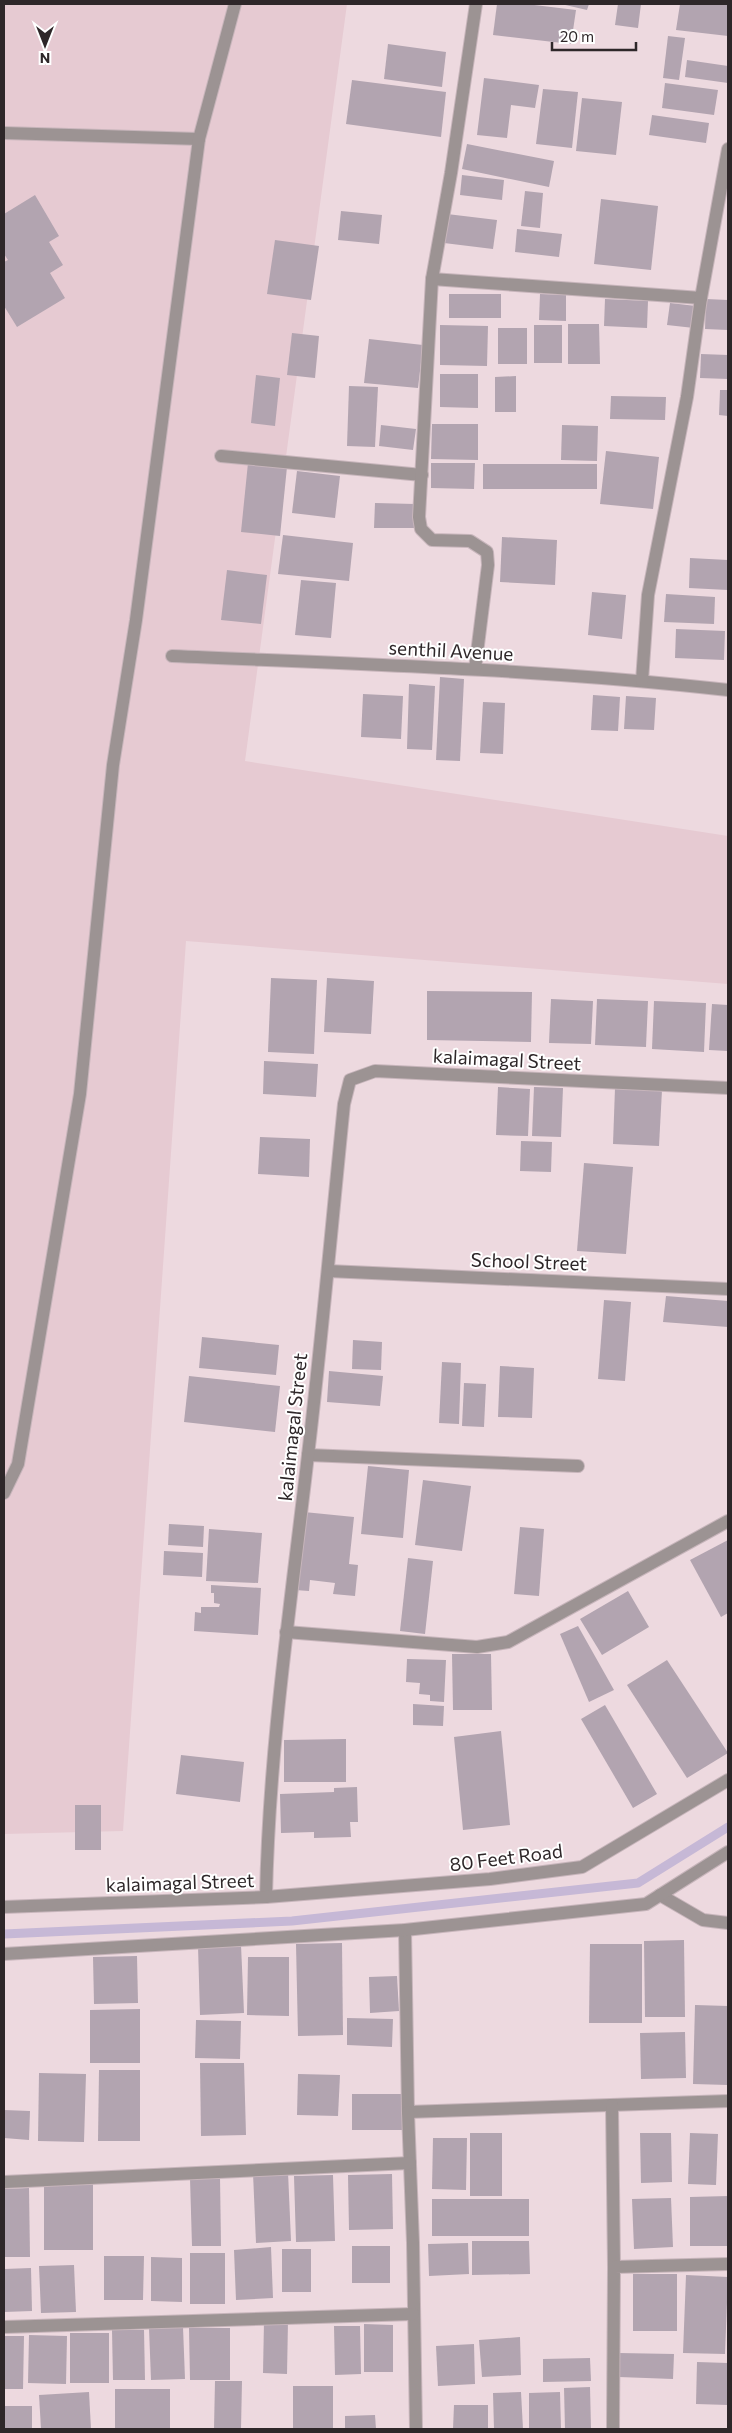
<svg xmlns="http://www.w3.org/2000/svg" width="732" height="2433" viewBox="0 0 732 2433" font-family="Commissioner,sans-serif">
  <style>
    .built { fill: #e6cad2 }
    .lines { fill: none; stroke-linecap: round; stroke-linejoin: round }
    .stream { stroke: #c6b8d6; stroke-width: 9 }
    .building { fill: #b2a4b0 }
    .minor-casing { stroke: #c7b5bb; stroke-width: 14 }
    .minor { stroke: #9c9393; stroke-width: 12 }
    .labels { text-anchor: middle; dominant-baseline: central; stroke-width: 4; stroke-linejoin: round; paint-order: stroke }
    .street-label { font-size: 19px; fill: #2e2729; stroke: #fff }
  </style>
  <rect width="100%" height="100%" fill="#edd9df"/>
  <path class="built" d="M4 4H347L245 761 728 836V984L186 941 123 1831 4 1834Z"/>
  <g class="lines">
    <path class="stream" d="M4 1934 292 1921 638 1883 728 1827"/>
  </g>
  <g class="building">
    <path d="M497 4H526L576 10 571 44 493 35Z"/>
    <path d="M561 4H589L587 10Z"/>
    <path d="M618 4H641L638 28 615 25Z"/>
    <path d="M680 4H728V36L676 30Z"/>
    <path d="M668 36 685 38 679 80 663 78Z"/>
    <path d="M388 44 446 52 442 87 384 79Z"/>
    <path d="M687 60 728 66V83L685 77Z"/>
    <path d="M484 78 539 85 535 108 511 105 507 138 477 135Z"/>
    <path d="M352 80 446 92 441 137 346 124Z"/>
    <path d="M665 83 718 90 714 115 662 108Z"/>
    <path d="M543 89 578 92 572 148 536 144Z"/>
    <path d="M582 98 622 102 616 155 576 151Z"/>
    <path d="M652 115 709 123 706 143 649 135Z"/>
    <path d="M467 144 554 161 549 187 462 169Z"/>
    <path d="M462 175 504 180 502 200 460 195Z"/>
    <path d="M525 191 543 193 540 228 521 226Z"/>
    <path d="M35 195 59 236 49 242 63 265 50 273 65 298 17 327 4 306V262L8 260 4 254V214Z"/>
    <path d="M601 199 658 206 651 270 594 264Z"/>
    <path d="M341 211 382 215 379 244 338 240Z"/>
    <path d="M447 214 497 220 493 249 444 243Z"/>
    <path d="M517 229 562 234 559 257 515 252Z"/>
    <path d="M275 240 319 246 311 300 267 294Z"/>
    <rect x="449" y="294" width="52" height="24"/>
    <path d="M540 294 566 295V321L539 320Z"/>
    <path d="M605 299 648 301 647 328 604 326Z"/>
    <path d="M706 299 728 300V330L705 329Z"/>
    <path d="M670 303 696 306 694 328 667 325Z"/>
    <path d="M568 324H599L600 364H568Z"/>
    <path d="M440 325 488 326 487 366 440 365Z"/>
    <rect x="534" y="325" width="28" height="38"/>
    <rect x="498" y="328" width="29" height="36"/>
    <path d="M292 333 319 336 315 378 287 375Z"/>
    <path d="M369 339 423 345 418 388 364 383Z"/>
    <path d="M701 354 728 355V379L700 378Z"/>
    <path d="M440 374H478V408L440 407Z"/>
    <path d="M256 375 280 378 275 426 251 423Z"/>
    <path d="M516 376V412H495V377Z"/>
    <path d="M349 386 378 387 375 447 347 446Z"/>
    <path d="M720 390H728V416L719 415Z"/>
    <path d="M611 396 666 397 665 420 610 419Z"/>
    <path d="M432 424H478V460L431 459Z"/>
    <path d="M381 425 416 429 413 450 379 446Z"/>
    <path d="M562 425 598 426 597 461 561 460Z"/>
    <path d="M606 451 659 457 653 509 600 504Z"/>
    <path d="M248 463 287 467 280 536 241 532Z"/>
    <path d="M431 463H475L474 489 431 488Z"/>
    <rect x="483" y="464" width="114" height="25"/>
    <path d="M297 471 340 476 335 518 292 513Z"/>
    <path d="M375 503 415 504V528H374Z"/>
    <path d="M283 535 353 543 349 581 278 574Z"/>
    <path d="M502 537 557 540 555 585 500 582Z"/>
    <path d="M690 558 728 560V590L689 588Z"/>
    <path d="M227 570 267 575 261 624 221 620Z"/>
    <path d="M301 580 336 583 331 638 295 635Z"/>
    <path d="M592 592 626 595 622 639 588 635Z"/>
    <path d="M666 594 715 597 714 624 664 622Z"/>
    <path d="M676 629 725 631 724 660 675 658Z"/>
    <path d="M440 677 464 679 460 761 436 760Z"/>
    <path d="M409 684 435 686 432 750 407 749Z"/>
    <path d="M363 694 403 696 401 739 361 737Z"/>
    <path d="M593 695 620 697 618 731 591 730Z"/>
    <path d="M626 696 656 698 654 730 624 729Z"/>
    <path d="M483 702 505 703 503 754 480 753Z"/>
    <path d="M271 978 317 980 314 1054 268 1052Z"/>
    <path d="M327 978 374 981 371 1034 324 1032Z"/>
    <path d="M427 991 532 992 531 1042 427 1040Z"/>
    <path d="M551 999 593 1001 591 1044 549 1043Z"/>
    <path d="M597 999 648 1001 646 1047 595 1045Z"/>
    <path d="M654 1001 706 1003 704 1052 652 1049Z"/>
    <path d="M712 1004 728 1005V1051L709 1050Z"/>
    <path d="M264 1061 318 1064 316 1097 263 1094Z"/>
    <path d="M498 1087 530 1089 528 1136 496 1135Z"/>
    <path d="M534 1087 563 1088 561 1137 532 1136Z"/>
    <path d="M615 1088 662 1090 659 1146 613 1144Z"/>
    <path d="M260 1137 310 1139 309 1177 258 1174Z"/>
    <path d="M521 1141 552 1142 551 1172 520 1171Z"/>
    <path d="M584 1163 633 1167 626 1254 577 1251Z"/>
    <path d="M666 1296 728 1301V1327L663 1322Z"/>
    <path d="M604 1300 631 1302 625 1381 598 1379Z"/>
    <path d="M202 1337 279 1345 276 1375 199 1368Z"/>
    <path d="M353 1340 382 1342 381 1370 352 1369Z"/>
    <path d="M442 1362 461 1363 459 1424 439 1423Z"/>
    <path d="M500 1366 534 1368 532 1418 498 1417Z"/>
    <path d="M329 1371 383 1376 380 1406 327 1402Z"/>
    <path d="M189 1376 280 1386 275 1432 184 1422Z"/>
    <path d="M464 1383 486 1384 484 1427 462 1426Z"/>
    <path d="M368 1466 409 1470 403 1538 361 1534Z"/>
    <path d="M423 1480 471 1486 462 1551 415 1545Z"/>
    <path d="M304 1512 354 1517 349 1564 358 1565 355 1596 333 1594 335 1583 310 1580 309 1591 295 1590Z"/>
    <path d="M169 1524 204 1526 203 1547 168 1545Z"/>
    <path d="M520 1527 544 1529 539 1596 514 1594Z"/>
    <path d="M209 1529 262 1533 258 1583 206 1581Z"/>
    <path d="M728 1540V1613L721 1617 690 1560Z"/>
    <path d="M164 1551 203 1553 202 1577 163 1575Z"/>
    <path d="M408 1558 433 1561 425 1634 400 1631Z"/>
    <path d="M211 1585 261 1588 258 1635 194 1631 195 1612 201 1613V1607H219L220 1604 214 1603V1593H211Z"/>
    <path d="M628 1591 649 1627 602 1655 580 1619Z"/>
    <path d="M578 1626 614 1690 589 1702 560 1634Z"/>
    <path d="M452 1654H491L492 1710H453Z"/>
    <path d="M407 1659 446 1660 444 1702 430 1701V1695L419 1694 420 1683 406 1682Z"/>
    <path d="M667 1660 728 1753 687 1778 627 1685Z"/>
    <path d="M413 1704 444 1706 443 1726 413 1725Z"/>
    <path d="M605 1705 657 1794 633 1808 581 1719Z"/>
    <path d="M501 1731 510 1825 463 1830 454 1737Z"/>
    <path d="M346 1739V1782H284V1740Z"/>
    <path d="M181 1755 244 1762 240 1802 176 1794Z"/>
    <path d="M357 1787 358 1822H350L351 1837 314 1838V1832L281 1833 280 1794 334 1792V1788Z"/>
    <rect x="75" y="1805" width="26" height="45"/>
    <path d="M684 1940 685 2017H645L644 1941Z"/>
    <path d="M342 1943 343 2035 298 2036 296 1944Z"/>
    <path d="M590 1944H642V2023H589Z"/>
    <path d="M241 1945 244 2013 200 2015 198 1946Z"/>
    <path d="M137 1956 138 2003 94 2004 93 1957Z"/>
    <path d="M248 1957H289V2016L247 2015Z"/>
    <path d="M397 1976 399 2011 370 2013 369 1977Z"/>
    <path d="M695 2005 728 2006V2085L693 2084Z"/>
    <path d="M140 2009V2063H90V2010Z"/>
    <path d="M347 2018 393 2019 392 2047 347 2045Z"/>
    <path d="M196 2020 241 2021 240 2059 195 2058Z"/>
    <path d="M685 2032 686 2078 641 2079 640 2033Z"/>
    <path d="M200 2063H244L246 2135 201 2136Z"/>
    <path d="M99 2070H140V2141H98Z"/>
    <path d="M39 2073 86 2074 84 2142 38 2141Z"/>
    <path d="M298 2074 340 2075 338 2116 297 2115Z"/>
    <rect x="352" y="2094" width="51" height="36"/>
    <path d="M4 2110 30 2111 29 2140 4 2138Z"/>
    <rect x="470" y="2133" width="32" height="63"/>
    <path d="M640 2133H671L672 2182 641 2183Z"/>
    <path d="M690 2133 718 2134 716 2185 688 2184Z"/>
    <path d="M433 2138H467L466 2190 432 2189Z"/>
    <path d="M288 2172 291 2241 256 2243 253 2173Z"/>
    <path d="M392 2174 393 2229 349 2230 348 2175Z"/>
    <path d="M333 2175 335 2241 296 2242 294 2176Z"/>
    <path d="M220 2177 221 2246H192L190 2178Z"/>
    <rect x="44" y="2184" width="49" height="66"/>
    <path d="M29 2188 30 2257H4V2189Z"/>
    <path d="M728 2196V2246H690V2197Z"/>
    <path d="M671 2198 673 2247 634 2249 632 2199Z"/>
    <rect x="432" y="2199" width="97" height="37"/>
    <path d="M472 2241H529L530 2274 472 2275Z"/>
    <path d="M468 2243 469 2274 429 2276 428 2244Z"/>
    <rect x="352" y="2246" width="38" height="37"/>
    <path d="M271 2247 273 2298 236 2300 234 2250Z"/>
    <rect x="282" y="2249" width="29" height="43"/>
    <rect x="190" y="2253" width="35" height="51"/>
    <path d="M104 2256H144L143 2300H104Z"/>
    <path d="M151 2257 182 2258V2302L151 2301Z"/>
    <path d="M74 2265 76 2312 41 2313 39 2266Z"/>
    <path d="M31 2268 32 2311 4 2312V2269Z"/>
    <rect x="633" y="2274" width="44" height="57"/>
    <path d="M686 2275 728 2277 725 2354 683 2353Z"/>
    <path d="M264 2321H288L287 2374 263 2373Z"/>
    <path d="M364 2324 393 2325V2372H364Z"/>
    <path d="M334 2326H360L361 2374 335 2375Z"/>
    <path d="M183 2327 185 2379 151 2380 149 2328Z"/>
    <path d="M189 2328H230V2380H190Z"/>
    <path d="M112 2330H144L145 2380H113Z"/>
    <rect x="70" y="2333" width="39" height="50"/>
    <path d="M29 2335 67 2336 66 2384 28 2383Z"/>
    <path d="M4 2336H24L23 2389H4Z"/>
    <path d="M520 2337 521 2375 482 2377 479 2340Z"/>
    <path d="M474 2344 475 2384 438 2386 436 2346Z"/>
    <path d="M619 2353 674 2354 673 2379 619 2377Z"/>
    <path d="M590 2358 591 2381 543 2382V2359Z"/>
    <path d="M697 2362 728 2363V2405L696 2404Z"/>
    <path d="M215 2381H242L241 2429H214Z"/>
    <rect x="293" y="2386" width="40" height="43"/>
    <path d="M590 2387 591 2429H565L564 2388Z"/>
    <rect x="115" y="2389" width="55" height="40"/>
    <path d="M89 2392 91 2429H41L39 2395Z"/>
    <path d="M521 2392 523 2429H494L493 2393Z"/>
    <path d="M560 2392 561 2429H529V2393Z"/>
    <path d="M454 2405H488V2429H453Z"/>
    <rect x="4" y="2406" width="28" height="23"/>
    <path d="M375 2415 376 2429H345V2416Z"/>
  </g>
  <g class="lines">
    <defs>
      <g id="minor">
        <path d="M4 133 199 139"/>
        <path d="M432 279 701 298"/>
        <path d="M221 456 422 475"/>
        <path d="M172 656C357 664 543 669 728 690"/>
        <path d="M475 669 488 565 487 552 470 541 432 540 421 529 419 517 432 279 451 173 476 4"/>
        <path d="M642 681 648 595 687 397 701 298 728 149"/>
        <path d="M328 1271 728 1289"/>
        <path d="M308 1455 578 1466"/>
        <path d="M4 1493 18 1464 80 1094 113 765 136 620 199 139 235 4"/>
        <path d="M286 1632 477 1647 508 1642 728 1521"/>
        <path d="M660 1895 703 1920 728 1923"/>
        <path d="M266 1897C269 1749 291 1602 308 1455 322 1338 332 1221 344 1104L350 1080 375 1071 728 1088"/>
        <path d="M4 1907 266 1897 490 1879 582 1867 728 1780"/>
        <path d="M405 1930 408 2112 728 2101"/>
        <path d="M4 1954 405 1930 646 1904 728 1852"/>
        <path d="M612 2105 614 2267"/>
        <path d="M408 2112 413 2243 416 2429"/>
        <path d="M4 2182 410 2163"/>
        <path d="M4 2327 413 2314"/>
        <path d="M613 2429 614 2267 728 2264"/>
      </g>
    </defs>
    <use href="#minor" class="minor-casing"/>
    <use href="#minor" class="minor"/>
  </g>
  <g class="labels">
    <g class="street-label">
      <text transform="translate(451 650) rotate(3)">senthil Avenue</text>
      <text transform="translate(507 1059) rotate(3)">kalaimagal Street</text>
      <text transform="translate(529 1261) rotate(2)">School Street</text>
      <text transform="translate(292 1427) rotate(-84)">kalaimagal Street</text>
      <text transform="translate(506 1857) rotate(-7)">80 Feet Road</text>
      <text transform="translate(180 1882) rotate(-2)">kalaimagal Street</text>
    </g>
  </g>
  <rect width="732" height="2433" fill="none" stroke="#2e2729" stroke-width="10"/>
  <g transform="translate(45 45) rotate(180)" stroke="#ffffff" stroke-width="4" paint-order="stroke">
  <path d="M0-4L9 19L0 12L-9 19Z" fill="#2e2729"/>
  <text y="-8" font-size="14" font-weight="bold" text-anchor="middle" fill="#2e2729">N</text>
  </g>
  <path d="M552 42v8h84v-8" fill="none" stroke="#2e2729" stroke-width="2.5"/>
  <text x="560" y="42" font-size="15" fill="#2e2729" stroke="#ffffff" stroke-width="4" paint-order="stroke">20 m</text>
</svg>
